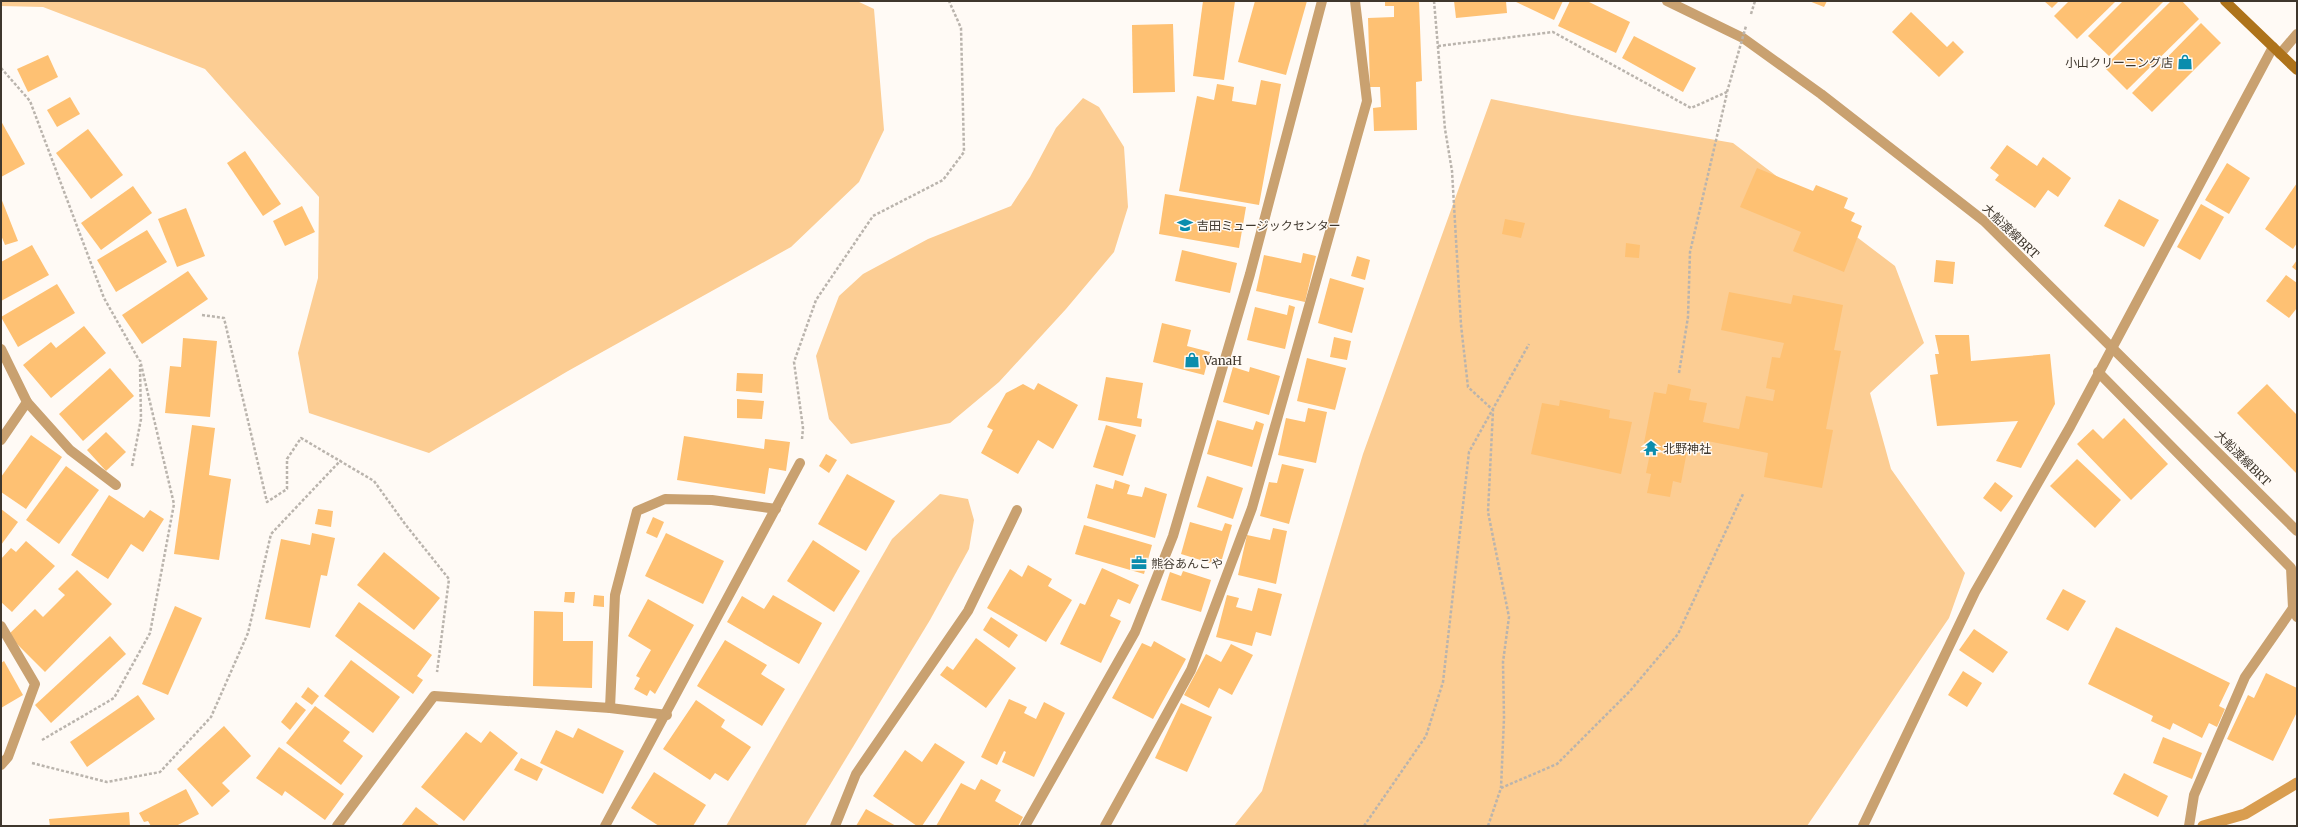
<svg xmlns="http://www.w3.org/2000/svg" width="2298" height="827" viewBox="0 0 2298 827" font-family="Merriweather,'Noto Sans JP',serif">
  <style>
    .green { fill: #fccd93 }
    .lines { fill: none; stroke-linecap: round; stroke-linejoin: round }
    .stream { stroke: #d99d4f; stroke-width: 11 }
    .building { fill: #fec173 }
    .path { stroke: #bab4ad; stroke-width: 2.5; stroke-dasharray: 3 2; stroke-linecap: butt }
    .lane { stroke: #c9a170; stroke-width: 10 }
    .street { stroke: #c9a170; stroke-width: 10 }
    .secondary { stroke: #ae731a; stroke-width: 10 }
    .path-bridge { stroke: #bab4ad; stroke-width: 2.5; stroke-dasharray: 3 2; stroke-linecap: butt }
    .labels { text-anchor: middle; dominant-baseline: central; stroke-width: 3; stroke-linejoin: round; paint-order: stroke }
    .poi-label { font-size: 12px; fill: #3f372d; stroke: #fffaf5; text-anchor: start }
    .street-label { font-size: 12px; fill: #3f372d; stroke: #fffaf5 }
  </style>
  <rect width="100%" height="100%" fill="#fffaf5"/>
  <g class="green">
    <path d="M1 1H857L874 9 884 130 859 182 791 247 568 371 429 453 309 413 298 353 318 278 319 197 205 69 43 7 1 6Z"/>
    <path d="M1083 98 1099 107 1124 147 1128 207 1114 252 1066 309 999 382 950 423 851 444 829 419 816 356 839 296 863 274 928 239 1011 206 1030 177 1056 128Z"/>
    <path d="M1491 99 1572 115 1733 143 1895 266 1924 343 1870 393 1891 469 1965 573 1949 618 1807 826H1234L1262 791 1363 454Z"/>
    <path d="M940 494 968 499 974 520 969 549 930 620 805 826H726L892 539Z"/>
  </g>
  <g class="lines">
    <path class="stream" d="M2203 826 2245 814 2297 783"/>
  </g>
  <g class="building">
    <path d="M1203 1H1235L1224 80 1193 76Z"/>
    <path d="M1255 1H1307L1286 75 1238 62Z"/>
    <path d="M1385 1H1419L1422 81 1416 82 1417 130 1374 131 1373 108 1381 107 1380 87H1370L1368 18 1394 17V6H1385Z"/>
    <path d="M1454 1H1506L1507 13 1456 18Z"/>
    <path d="M1514 1H1563L1554 20Z"/>
    <path d="M1570 1H1587L1630 22 1616 53 1558 26Z"/>
    <path d="M1809 1H1827L1824 7Z"/>
    <path d="M2044 1H2059L2052 8Z"/>
    <path d="M2069 1H2116L2077 39 2054 16Z"/>
    <path d="M2123 1H2164L2109 56 2088 36Z"/>
    <path d="M2171 1H2182L2199 19 2127 90 2104 67Z"/>
    <path d="M1911 12 1947 47 1953 41 1964 52 1939 77 1892 32Z"/>
    <path d="M2201 23 2221 43 2152 112 2132 93Z"/>
    <path d="M1173 24 1175 92 1133 93 1132 25Z"/>
    <path d="M1634 36 1696 68 1683 92 1622 58Z"/>
    <path d="M48 55 58 77 28 92 17 69Z"/>
    <path d="M1261 80 1281 84 1259 205 1179 191 1197 96 1214 100 1217 84 1234 87 1232 101 1256 105Z"/>
    <path d="M70 97 80 114 57 127 47 110Z"/>
    <path d="M1 121 25 164 1 177Z"/>
    <path d="M88 129 123 175 91 199 56 153Z"/>
    <path d="M2007 145 2037 166 2043 157 2071 178 2058 197 2048 190 2035 208 1995 180 1999 175 1990 168Z"/>
    <path d="M245 151 281 204 263 216 227 163Z"/>
    <path d="M2227 163 2250 178 2229 214 2205 200Z"/>
    <path d="M1757 168 1813 191 1816 185 1848 198 1844 208 1855 213 1851 221 1862 226 1844 272 1793 251 1801 232 1740 207Z"/>
    <path d="M2297 183V243L2293 249 2265 229Z"/>
    <path d="M133 186 152 213 101 250 81 223Z"/>
    <path d="M1165 194 1246 207 1239 248 1159 234Z"/>
    <path d="M1 198 18 241 5 245 1 235Z"/>
    <path d="M2119 199 2159 220 2144 247 2104 226Z"/>
    <path d="M2201 204 2224 217 2200 260 2177 247Z"/>
    <path d="M302 206 315 232 285 246 273 221Z"/>
    <path d="M186 208 205 256 177 267 158 219Z"/>
    <path d="M1505 219 1525 223 1521 238 1502 234Z"/>
    <path d="M147 230 167 262 116 292 97 260Z"/>
    <path d="M1626 243 1640 245 1639 258 1625 257Z"/>
    <path d="M32 245 49 275 1 301V262Z"/>
    <path d="M1182 250 1237 263 1230 293 1175 281Z"/>
    <path d="M1303 253 1316 256 1305 302 1256 291 1264 255 1301 263Z"/>
    <path d="M1357 256 1370 260 1365 280 1351 276Z"/>
    <path d="M1936 260 1955 262 1953 284 1934 282Z"/>
    <path d="M2297 260V271L2292 267Z"/>
    <path d="M188 271 208 299 142 344 122 315Z"/>
    <path d="M2286 275 2297 283V308L2289 318 2266 301Z"/>
    <path d="M1330 278 1364 288 1352 333 1318 323Z"/>
    <path d="M57 284 75 313 18 347 1 317Z"/>
    <path d="M1729 292 1791 304 1793 295 1843 305 1834 350 1841 351 1826 429 1833 430 1822 488 1764 477 1768 453 1702 440 1699 453 1687 451 1681 483 1673 481 1670 497 1647 493 1651 474 1646 473 1652 444 1644 443 1654 392 1666 394 1668 384 1691 389 1689 400 1707 403 1703 422 1739 429 1746 396 1773 401 1775 390 1766 388 1772 357 1780 358 1784 343 1721 330Z"/>
    <path d="M1289 305 1295 307 1285 349 1247 340 1255 307 1287 315Z"/>
    <path d="M1162 323 1191 330 1187 346 1210 352 1204 375 1153 362Z"/>
    <path d="M84 326 106 353 51 398 23 365 51 342 56 348Z"/>
    <path d="M1935 335H1969L1971 361 2050 354 2055 404 2021 468 1996 461 2018 421 1937 426 1930 375 1938 374 1935 354H1939Z"/>
    <path d="M1334 337 1351 341 1347 360 1330 357Z"/>
    <path d="M183 338 217 341 210 417 165 413 170 366 181 367Z"/>
    <path d="M1307 358 1346 368 1335 410 1297 401Z"/>
    <path d="M1233 367 1249 372 1250 367 1280 376 1269 415 1223 402Z"/>
    <path d="M110 368 134 396 83 441 59 414Z"/>
    <path d="M737 373 763 374 762 393 736 391Z"/>
    <path d="M1106 377 1143 383 1137 418 1142 419 1141 427 1098 420Z"/>
    <path d="M1038 383 1078 405 1053 449 1038 440 1018 474 981 453 993 430 987 427 1006 393 1023 384 1034 390Z"/>
    <path d="M2267 384 2297 415V474L2237 413Z"/>
    <path d="M737 399 764 401 762 419 737 418Z"/>
    <path d="M1560 400 1610 410 1609 418 1632 422 1621 474 1531 454 1542 403 1559 406Z"/>
    <path d="M1308 408 1327 412 1316 463 1278 455 1286 418 1305 422Z"/>
    <path d="M2124 418 2168 464 2131 500 2077 444 2093 429 2103 439Z"/>
    <path d="M1217 420 1253 430 1256 421 1264 424 1252 467 1207 454Z"/>
    <path d="M192 425 215 428 209 475 231 479 219 560 174 554Z"/>
    <path d="M1106 425 1136 435 1123 476 1093 467Z"/>
    <path d="M106 432 126 452 106 471 87 450Z"/>
    <path d="M31 435 62 457 26 509 1 492V477Z"/>
    <path d="M684 436 764 449 765 439 790 442 786 471 769 468 765 494 677 480Z"/>
    <path d="M826 454 837 460 829 473 819 466Z"/>
    <path d="M2077 459 2121 500 2095 528 2050 486Z"/>
    <path d="M1282 464 1304 469 1289 524 1260 516 1269 482 1277 483Z"/>
    <path d="M66 466 99 490 59 544 26 520Z"/>
    <path d="M847 474 895 501 866 551 818 524Z"/>
    <path d="M1207 476 1243 488 1233 519 1197 507Z"/>
    <path d="M1115 480 1130 485 1127 494 1142 497 1145 487 1167 494 1155 538 1087 518 1096 484 1113 489Z"/>
    <path d="M1995 482 2013 496 2001 512 1983 498Z"/>
    <path d="M109 495 144 518 150 510 164 519 143 552 131 544 108 579 71 555Z"/>
    <path d="M1 509 18 522 1 545Z"/>
    <path d="M318 509 333 511 331 527 315 524Z"/>
    <path d="M653 517 664 522 657 538 646 533Z"/>
    <path d="M1190 522 1222 531 1225 523 1232 525 1220 566 1181 554Z"/>
    <path d="M1084 525 1152 545 1144 574 1075 554Z"/>
    <path d="M1273 528 1287 531 1276 584 1238 575 1247 535 1270 540Z"/>
    <path d="M312 533 335 538 327 576 321 575 310 628 265 619 281 539 310 545Z"/>
    <path d="M666 533 724 561 703 604 645 576Z"/>
    <path d="M813 540 860 571 834 612 787 581Z"/>
    <path d="M26 541 55 566 12 612 1 602V559L11 548 16 552Z"/>
    <path d="M384 552 440 598 414 630 357 585Z"/>
    <path d="M1028 565 1052 579 1048 586 1072 600 1046 642 987 608 1010 569 1022 577Z"/>
    <path d="M1102 568 1139 585 1130 604 1118 599 1110 616 1121 621 1101 663 1060 644 1080 603 1085 605Z"/>
    <path d="M77 570 112 604 45 672 8 635 35 609 43 617 65 595 58 589Z"/>
    <path d="M1183 571 1211 580 1201 612 1161 600 1170 572 1181 576Z"/>
    <path d="M1258 588 1282 594 1271 636 1256 632 1252 646 1216 637 1227 595 1239 598 1236 607 1252 611Z"/>
    <path d="M2063 589 2086 601 2068 631 2046 619Z"/>
    <path d="M565 592H575L574 603 564 602Z"/>
    <path d="M594 595 604 596V607L593 606Z"/>
    <path d="M773 595 822 623 799 664 727 622 742 596 764 609Z"/>
    <path d="M648 599 694 625 655 694 650 690 647 696 634 689 640 678 636 676 651 650 628 636Z"/>
    <path d="M359 602 432 655 417 676 423 680 413 694 335 636Z"/>
    <path d="M175 606 202 618 168 695 142 684Z"/>
    <path d="M534 611 563 612V641H593L592 688 533 686Z"/>
    <path d="M991 617 1018 635 1009 648 983 630Z"/>
    <path d="M2116 627 2230 683 2219 706 2225 709 2217 727 2209 723 2202 738 2173 723 2170 730 2151 721 2153 716 2088 684Z"/>
    <path d="M1974 629 2008 652 1993 673 1959 650Z"/>
    <path d="M110 636 126 654 51 723 35 705Z"/>
    <path d="M976 638 1016 668 986 708 940 675 947 666 953 670Z"/>
    <path d="M725 640 767 665 761 674 785 689 762 726 697 686Z"/>
    <path d="M1154 641 1186 659 1153 719 1112 698 1142 643 1151 647Z"/>
    <path d="M1231 644 1253 655 1232 695 1219 688 1209 708 1184 695 1206 654 1221 662Z"/>
    <path d="M351 660 400 697 373 733 324 696Z"/>
    <path d="M4 661 23 695 1 708V663Z"/>
    <path d="M1963 671 1982 683 1967 707 1948 695Z"/>
    <path d="M2266 673 2297 688V712L2273 761 2227 739 2248 695 2254 698Z"/>
    <path d="M308 687 319 696 312 705 301 697Z"/>
    <path d="M138 695 155 719 87 767 70 742Z"/>
    <path d="M1009 699 1027 707 1024 713 1036 719 1044 702 1065 713 1034 777 1002 762 1006 752 1004 751 997 765 981 757Z"/>
    <path d="M696 700 725 720 721 727 751 747 728 781 715 773 710 780 663 749Z"/>
    <path d="M296 702 306 710 290 730 281 722Z"/>
    <path d="M1181 703 1212 717 1187 772 1155 758Z"/>
    <path d="M315 706 350 732 343 741 363 756 341 785 286 743Z"/>
    <path d="M224 726 251 756 222 783 230 791 212 807 177 769Z"/>
    <path d="M578 728 624 751 603 794 540 763 556 730 573 738Z"/>
    <path d="M490 731 518 753 464 821 421 787 466 732 481 743Z"/>
    <path d="M2163 737 2202 753 2192 779 2153 763Z"/>
    <path d="M935 743 965 762 922 826H917L873 796 905 750 922 762Z"/>
    <path d="M279 747 344 794 325 820 285 791 282 796 256 778Z"/>
    <path d="M521 758 543 769 537 781 514 770Z"/>
    <path d="M654 772 706 805 693 826H659L631 808Z"/>
    <path d="M2124 773 2168 796 2158 817 2113 794Z"/>
    <path d="M981 779 1001 790 995 801 1023 817 1018 826H936L961 783 975 790Z"/>
    <path d="M186 789 199 814 176 826H151L148 821 144 822 139 813Z"/>
    <path d="M416 807 440 826H401Z"/>
    <path d="M866 809 896 826H856Z"/>
    <path d="M129 812 130 826H50L49 819Z"/>
  </g>
  <g class="lines">
    <g class="path">
      <path d="M1434 1 1445 129 1452 171 1461 325 1468 387 1493 410 1488 512 1509 617 1503 662 1504 718 1501 788"/>
      <path d="M1751 14 1755 1"/>
      <path d="M1438 46 1553 32 1691 108 1727 92"/>
      <path d="M1 68 30 101 104 298 139 360"/>
      <path d="M202 315 224 318 267 502 287 489V459L301 438 374 481 405 524 449 579 437 672"/>
      <path d="M1679 373 1688 317 1690 252 1727 93"/>
      <path d="M802 439 803 428 794 362 816 300 873 216 943 180 964 152 961 28 949 1"/>
      <path d="M132 466 141 419 140 365"/>
      <path d="M42 740 114 698 150 633 174 504 140 360"/>
      <path d="M32 763 107 782 160 772 211 717 248 633 271 534 341 460"/>
      <path d="M1364 826 1426 736 1443 682 1469 452 1529 344"/>
      <path d="M1488 826 1501 788 1557 764 1630 691 1678 634 1743 494"/>
    </g>
    <g class="lane">
      <path d="M1667 1 1743 38 1821 94 1984 221 2297 531"/>
      <path d="M2280 54 2297 34"/>
      <path d="M1 440 27 402 70 450 116 485"/>
      <path d="M1 626 35 684 8 757 1 765"/>
      <path d="M1105 826 1191 670 1252 508 1367 101 1355 1"/>
    </g>
    <g class="street">
      <path d="M1 349 27 402"/>
      <path d="M2098 372 2291 568 2293 608 2297 617"/>
      <path d="M610 708 667 715"/>
      <path d="M337 826 434 696 610 708 615 595 637 511 665 499 712 500 776 509"/>
      <path d="M605 826 800 463"/>
      <path d="M835 826 856 774 968 611 1017 510"/>
      <path d="M1025 826 1135 632 1173 536 1250 274 1322 1"/>
      <path d="M1863 826 1975 592 2070 427 2273 47"/>
      <path d="M2189 826 2194 795 2245 677 2293 608"/>
    </g>
    <path class="secondary" d="M2225 1 2297 70"/>
    <path class="path-bridge" d="M1727 92 1746 26"/>
  </g>
  <defs>
    <symbol id="shop-bare" viewBox="-9 -9 18 18"><path d="M-5-2.5h2.3a2.7 3.5 0 0 1 5.4 0H5L5.5 6h-11ZM-1.5-2.5h3a1.5 2.3 0 0 0-3 0Z" fill="#0b8dad" stroke="#fffaf5" stroke-width="2.5" paint-order="stroke"/></symbol>
    <symbol id="school-bare" viewBox="-9 -9 18 18"><path d="M0-5L7-2L0 1L-7-2ZM-4 1L0 2.5L4 1V4Q0 6-4 4Z" fill="#0b8dad" stroke="#fffaf5" stroke-width="2.5" paint-order="stroke"/></symbol>
    <symbol id="temple-bare" viewBox="-9 -9 18 18"><path d="M0-6L5-2H3V0L6.5 2.5H4V6H1.5V3h-3V6H-4V2.5H-6.5L-3 0V-2H-5Z" fill="#0b8dad" stroke="#fffaf5" stroke-width="2.5" paint-order="stroke"/></symbol>
    <symbol id="office-bare" viewBox="-9 -9 18 18"><path d="M-6-3h4V-5.5h4V-3h4V5H-6ZM-1-4.5V-3h2v-1.5ZM-6 0V1H6V0Z" fill="#0b8dad" stroke="#fffaf5" stroke-width="2.5" paint-order="stroke"/></symbol>
  </defs>
  <g fill-rule="evenodd">
    <use href="#shop-bare" x="2174" y="51" width="22" height="22"/>
    <use href="#school-bare" x="1174" y="214" width="22" height="22"/>
    <use href="#shop-bare" x="1181" y="349" width="22" height="22"/>
    <use href="#temple-bare" x="1640" y="437" width="22" height="22"/>
    <use href="#office-bare" x="1128" y="552" width="22" height="22"/>
  </g>
  <g class="labels">
    <g class="poi-label">
      <text x="2173" y="62" text-anchor="end">小山クリーニング店</text>
      <text x="1197" y="225">吉田ミュージックセンター</text>
      <text x="1204" y="360">VanaH</text>
      <text x="1663" y="448">北野神社</text>
      <text x="1151" y="563">熊谷あんこや</text>
    </g>
    <g class="street-label">
      <text transform="translate(2011 231) rotate(44)">大船渡線BRT</text>
      <text transform="translate(2243 458) rotate(45)">大船渡線BRT</text>
    </g>
  </g>
  <rect width="2298" height="827" fill="none" stroke="#3f372d" stroke-width="4"/>
</svg>
